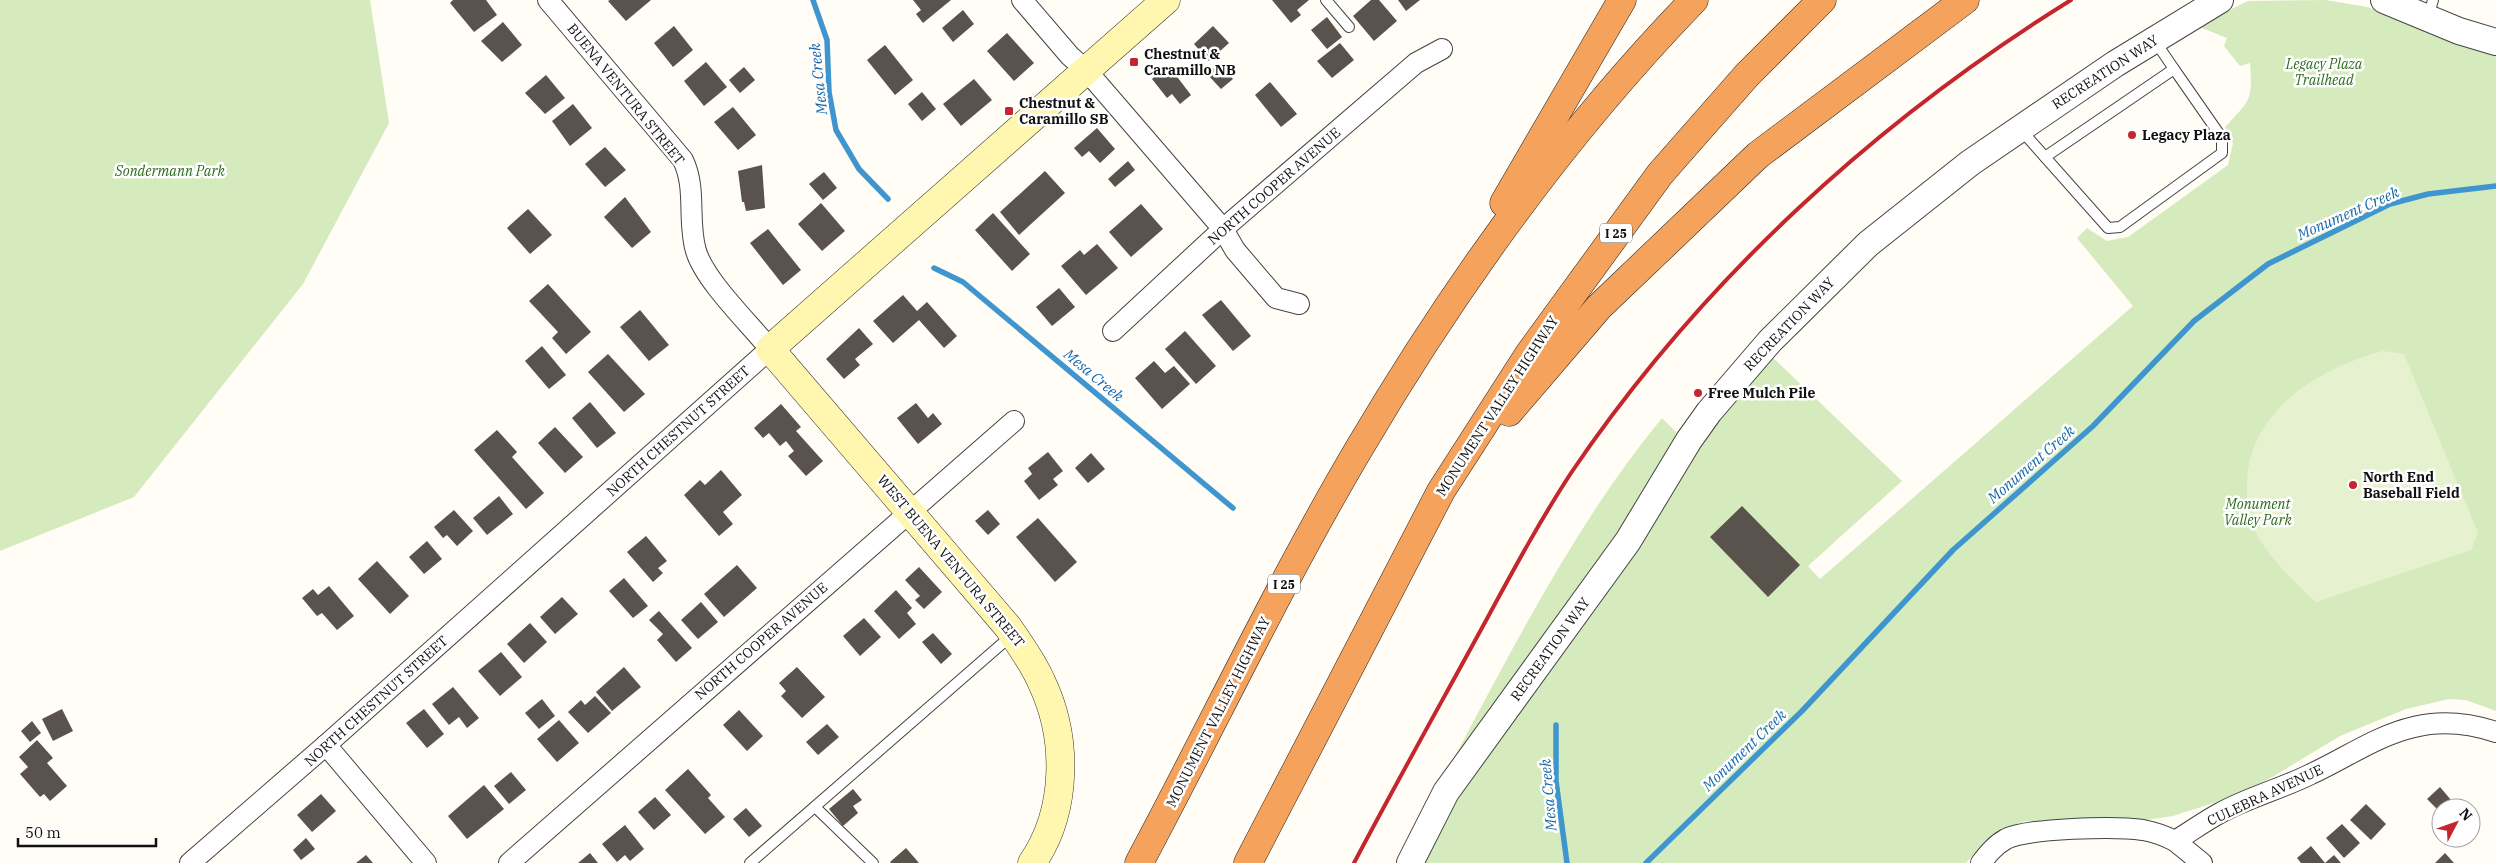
<svg xmlns="http://www.w3.org/2000/svg" width="2496" height="863" viewBox="0 0 2496 863" font-family="'IBM Plex Serif',serif">
  <style>
    .green { fill: #d5ebbd }
    .pitch { fill: #e6f2cf }
    .lines { fill: none; stroke-linecap: round; stroke-linejoin: round }
    .stream { stroke: #3f96cf; stroke-width: 5.5 }
    .building { fill: #5a524d }
    .service-casing { stroke: #444; stroke-width: 12 }
    .minor-casing { stroke: #444; stroke-width: 22 }
    .tertiary-casing { stroke: #444; stroke-width: 28 }
    .secondary-casing { stroke: #333; stroke-width: 29 }
    .motorway-casing { stroke: #222; stroke-width: 29 }
    .service { stroke: #fff; stroke-width: 10 }
    .minor { stroke: #fff; stroke-width: 20 }
    .tertiary { stroke: #fff; stroke-width: 26 }
    .secondary { stroke: #fff6b0; stroke-width: 28 }
    .motorway { stroke: #f5a25d; stroke-width: 28 }
    .rail { stroke: #c4262e; stroke-width: 4 }
    .poi-dot { fill: #c4262e; stroke: #fff; stroke-width: 2 }
    .labels { text-anchor: middle; dominant-baseline: central; stroke-width: 5; stroke-linejoin: round; paint-order: stroke }
    .shield { fill: #fff; stroke: #585858; stroke-width: 1 }
    .shield-label { font-size: 12px; font-weight: bold; fill: #111 }
    .poi-label { font-size: 14px; font-weight: bold; fill: #111; stroke: #fff; text-anchor: start }
    .park-label { font-size: 14px; font-style: italic; fill: #2f6b1f; stroke: #fff }
    .street-label { font-size: 14px; fill: #111; stroke: #fff }
    .water-label { font-size: 15px; font-style: italic; fill: #1768a6; stroke: #fff }
  </style>
  <rect width="100%" height="100%" fill="#fffdf5"/>
  <g class="green">
    <path d="M0 0H370L389 123 303 284 134 497 0 551Z"/>
    <path d="M2326 0 2367 7 2496 50V711L2466 700 2449 699 2406 709 2340 736 2259 785 2223 800 2173 816 2146 820 2025 821C2000 830 1983 843 1966 863H1401C1435 793 1471 725 1508 657 1554 573 1601 492 1662 418L1694 450 1769 354 1902 481 1808 566 1820 579 2133 306 2077 238 2087 228 2107 241 2128 237 2228 165 2233 143 2225 127C2250 100 2253 101 2250 63L2240 66 2224 46 2227 38 2197 26 2248 1Z"/>
  </g>
  <path class="pitch" d="M2383 351 2404 354 2478 533 2471 550 2316 602C2292 580 2266 556 2253 526 2248 515 2247 500 2247 489 2245 413 2318 368 2383 351Z"/>
  <g class="lines">
    <g class="stream">
      <path d="M813 0 827 40 829 92 836 130 859 169 888 199"/>
      <path d="M934 268 963 282 1233 508"/>
      <path d="M1556 725V781L1567 863"/>
      <path d="M1646 863 1802 711 1953 550 2093 426 2194 321 2268 264 2390 204 2428 194 2496 186"/>
    </g>
  </g>
  <g class="building">
    <path d="M453 0H486L497 15 474 32 450 3Z"/>
    <path d="M610 0H651L626 21 608 1Z"/>
    <path d="M913 0H951L923 23 916 14 921 10Z"/>
    <path d="M1272 0H1309L1297 10 1301 15 1291 23Z"/>
    <path d="M1371 0H1379L1397 21 1374 41 1353 16Z"/>
    <path d="M1398 0H1420L1406 11Z"/>
    <path d="M963 10 974 24 953 42 942 28Z"/>
    <path d="M1327 17 1342 37 1327 49 1311 30Z"/>
    <path d="M503 22 522 45 502 62 481 41Z"/>
    <path d="M674 26 693 50 673 67 654 43Z"/>
    <path d="M1213 26 1229 43 1209 61 1194 44Z"/>
    <path d="M1007 33 1034 63 1014 81 987 51Z"/>
    <path d="M1340 43 1354 60 1332 78 1317 61Z"/>
    <path d="M885 45 913 80 895 95 867 60Z"/>
    <path d="M706 62 727 87 704 106 684 81Z"/>
    <path d="M1219 64 1233 79 1221 89 1207 74Z"/>
    <path d="M1168 65 1191 95 1180 104 1172 94 1167 98 1152 79Z"/>
    <path d="M744 67 755 80 740 93 729 80Z"/>
    <path d="M546 75 565 98 545 114 525 93Z"/>
    <path d="M974 79 992 100 961 126 943 104Z"/>
    <path d="M1270 82 1297 114 1281 127 1255 95Z"/>
    <path d="M922 92 936 109 922 121 908 104Z"/>
    <path d="M573 104 592 128 570 146 552 121Z"/>
    <path d="M733 107 756 135 738 150 714 122Z"/>
    <path d="M1097 128 1115 149 1100 163 1089 151 1082 157 1074 148Z"/>
    <path d="M605 147 626 170 605 187 585 164Z"/>
    <path d="M1128 161 1135 170 1115 187 1108 179Z"/>
    <path d="M762 165 765 208 746 211 744 202H742L738 171Z"/>
    <path d="M1045 171 1065 193 1019 235 1000 212Z"/>
    <path d="M824 172 837 188 823 200 809 184Z"/>
    <path d="M625 197 651 232 632 248 604 217Z"/>
    <path d="M821 203 845 231 822 251 798 224Z"/>
    <path d="M1141 204 1163 229 1131 257 1109 232Z"/>
    <path d="M528 209 552 235 530 254 507 228Z"/>
    <path d="M993 213 1030 254 1012 271 975 230Z"/>
    <path d="M768 229 801 270 783 285 750 243Z"/>
    <path d="M1097 244 1118 268 1086 295 1061 266 1080 250 1084 255Z"/>
    <path d="M548 284 591 332 566 354 552 338 558 332 529 301Z"/>
    <path d="M1059 288 1075 307 1052 326 1036 307Z"/>
    <path d="M903 295 917 311 927 302 957 336 944 348 919 320 893 343 873 321Z"/>
    <path d="M1221 300 1251 336 1233 351 1202 315Z"/>
    <path d="M640 310 669 345 649 361 620 327Z"/>
    <path d="M859 328 873 344 855 359 860 365 844 379 826 359Z"/>
    <path d="M1185 331 1216 366 1196 384 1165 349Z"/>
    <path d="M542 346 566 375 549 389 525 361Z"/>
    <path d="M608 354 645 394 624 412 588 372Z"/>
    <path d="M1154 361 1165 373 1174 366 1190 384 1162 409 1135 378Z"/>
    <path d="M590 402 616 433 597 448 572 418Z"/>
    <path d="M916 403 928 418 933 413 942 424 918 444 897 418Z"/>
    <path d="M781 404 801 427 796 431 823 461 806 476 788 456 794 451 786 441 780 446 769 433 763 438 754 428Z"/>
    <path d="M555 427 583 457 565 473 538 443Z"/>
    <path d="M497 430 517 452 512 457 544 493 526 509 474 450Z"/>
    <path d="M1048 452 1063 471 1053 479 1058 485 1039 500 1024 481 1032 474 1028 468Z"/>
    <path d="M1091 453 1105 469 1088 483 1075 468Z"/>
    <path d="M721 470 742 495 723 512 733 524 719 536 684 495 700 480 705 485Z"/>
    <path d="M499 496 513 514 487 535 473 518Z"/>
    <path d="M1742 506 1800 565 1768 597 1710 537Z"/>
    <path d="M454 510 473 531 457 546 447 535 443 538 434 527Z"/>
    <path d="M988 510 1000 524 988 535 975 521Z"/>
    <path d="M1038 518 1077 562 1055 582 1016 537Z"/>
    <path d="M646 536 667 561 658 568 663 573 653 582 627 552Z"/>
    <path d="M427 541 442 559 424 574 409 557Z"/>
    <path d="M377 561 409 596 390 614 358 579Z"/>
    <path d="M737 565 757 588 724 617 704 594Z"/>
    <path d="M919 567 942 592 924 609 915 600 920 596 905 580Z"/>
    <path d="M624 578 648 606 633 618 609 591Z"/>
    <path d="M329 586 354 616 337 630 322 613 317 616 302 598 313 589 318 595Z"/>
    <path d="M896 590 912 608 907 613 916 624 899 639 874 611Z"/>
    <path d="M562 597 578 614 555 634 540 617Z"/>
    <path d="M701 602 718 622 698 639 681 620Z"/>
    <path d="M659 611 692 648 676 662 657 640 663 634 649 620Z"/>
    <path d="M864 618 881 637 860 656 843 636Z"/>
    <path d="M530 623 547 642 524 663 507 644Z"/>
    <path d="M933 633 952 654 941 664 922 642Z"/>
    <path d="M501 652 522 677 500 696 478 671Z"/>
    <path d="M624 667 641 687 612 711 596 692Z"/>
    <path d="M797 667 825 697 802 718 781 696 786 691 779 683Z"/>
    <path d="M453 687 479 718 467 728 459 717 449 725 432 704Z"/>
    <path d="M595 696 611 713 588 733 568 712 581 700 585 705Z"/>
    <path d="M542 699 555 716 539 729 525 713Z"/>
    <path d="M62 709 73 731 53 741 42 719Z"/>
    <path d="M424 709 444 734 427 748 406 723Z"/>
    <path d="M739 710 763 736 747 751 723 725Z"/>
    <path d="M559 720 579 743 557 762 537 739Z"/>
    <path d="M32 721 41 733 30 742 21 731Z"/>
    <path d="M827 724 839 737 818 755 806 742Z"/>
    <path d="M37 740 53 758 47 763 67 786 50 801 44 794 40 797 20 774 28 767 19 757Z"/>
    <path d="M688 769 711 795 708 798 725 817 705 834 665 790Z"/>
    <path d="M511 772 526 790 509 804 494 786Z"/>
    <path d="M484 785 504 809 467 839 448 816Z"/>
    <path d="M2440 787 2451 800 2439 811 2427 799Z"/>
    <path d="M853 789 862 800 853 806 858 813 843 826 829 809Z"/>
    <path d="M321 794 336 811 312 832 297 815Z"/>
    <path d="M655 797 671 815 654 830 638 812Z"/>
    <path d="M2366 804 2386 824 2371 840 2350 820Z"/>
    <path d="M746 808 762 826 749 837 733 819Z"/>
    <path d="M2342 824 2360 843 2344 858 2326 838Z"/>
    <path d="M625 825 644 849 630 861 625 855 617 862 602 844Z"/>
    <path d="M306 838 315 849 301 860 293 850Z"/>
    <path d="M2311 846 2325 863 2334 855 2341 863H2301L2297 858Z"/>
    <path d="M906 848 919 863H891L890 862Z"/>
    <path d="M590 853 598 863H578Z"/>
    <path d="M2445 853 2454 863H2435Z"/>
    <path d="M366 855 373 863H356Z"/>
  </g>
  <g class="lines">
    <defs>
      <g id="service">
        <path d="M1326 0 1349 27"/>
        <path d="M2428 17 2433 0"/>
        <path d="M2021 130 2108 228 2120 227 2222 153V138L2174 69"/>
        <path d="M2045 157 2174 69 2155 41"/>
        <path d="M815 807 873 863"/>
        <path d="M750 863 1012 635"/>
      </g>
      <g id="minor">
        <path d="M1022 0 1070 56 1086 70 1223 229 1235 250 1276 298 1299 304"/>
        <path d="M1113 331 1223 229 1416 63 1442 49"/>
        <path d="M326 745 426 863"/>
        <path d="M2175 841 2202 863"/>
        <path d="M190 863 326 745 770 349C749 323 705 281 696 251 687 221 697 189 683 160L548 0"/>
        <path d="M509 863 1014 421"/>
        <path d="M1981 863C1988 854 1995 845 2006 839 2028 828 2116 826 2143 830 2154 832 2165 836 2175 841 2190 832 2205 821 2220 813 2249 797 2281 789 2311 774 2344 759 2378 735 2414 727 2442 720 2469 723 2496 732"/>
      </g>
      <g id="tertiary">
        <path d="M2384 0 2459 31 2496 42"/>
        <path d="M1410 863 1446 792 1628 541 1689 440 1709 412 1770 341 1868 244 1970 163 2115 64 2220 0"/>
      </g>
      <path id="secondary" d="M1032 863C1068 811 1068 738 1042 683 1033 662 1020 645 1008 627L770 349 1166 0"/>
      <g id="motorway">
        <path d="M1504 203 1622 0"/>
        <path d="M1509 412 1599 307 1758 155 1965 0"/>
        <path d="M1139 863C1213 725 1280 582 1360 447 1455 286 1564 134 1694 0"/>
        <path d="M1248 863 1441 491 1529 354 1660 174 1747 75 1822 0"/>
      </g>
    </defs>
    <use href="#service" class="service-casing"/>
    <use href="#minor" class="minor-casing"/>
    <use href="#tertiary" class="tertiary-casing"/>
    <use href="#secondary" class="secondary-casing"/>
    <use href="#motorway" class="motorway-casing"/>
    <use href="#service" class="service"/>
    <use href="#minor" class="minor"/>
    <use href="#tertiary" class="tertiary"/>
    <use href="#secondary" class="secondary"/>
    <use href="#motorway" class="motorway"/>
    <path class="rail" d="M1354 863C1394 787 1436 712 1477 637 1507 582 1537 525 1571 473 1701 281 1875 122 2071 0"/>
  </g>
  <g class="poi-dot">
    <rect x="1129" y="57" width="10" height="10" rx="2.5"/>
    <rect x="1004" y="106" width="10" height="10" rx="2.5"/>
    <circle cx="2132" cy="135" r="5"/>
    <circle cx="1698" cy="393" r="5"/>
    <circle cx="2353" cy="485" r="5"/>
  </g>
  <g class="labels">
    <g class="shield">
      <rect x="1600" y="223.5" width="32" height="19" rx="4"/>
      <rect x="1268" y="574.5" width="32" height="19" rx="4"/>
    </g>
    <g class="shield-label">
      <text x="1616" y="233">I 25</text>
      <text x="1284" y="584">I 25</text>
    </g>
    <g class="poi-label">
      <text x="1144" y="54">Chestnut &amp;<tspan x="1144" dy="16">Caramillo NB</tspan></text>
      <text x="1019" y="103">Chestnut &amp;<tspan x="1019" dy="16">Caramillo SB</tspan></text>
      <text x="2142" y="135">Legacy Plaza</text>
      <text x="1708" y="393">Free Mulch Pile</text>
      <text x="2363" y="477">North End<tspan x="2363" dy="16">Baseball Field</tspan></text>
    </g>
    <g class="park-label">
      <text x="2324" y="64">Legacy Plaza<tspan x="2324" dy="16">Trailhead</tspan></text>
      <text x="170" y="171">Sondermann Park</text>
      <text x="2258" y="504">Monument<tspan x="2258" dy="16">Valley Park</tspan></text>
    </g>
    <g class="street-label">
      <text transform="translate(2105 72) rotate(-33)">RECREATION WAY</text>
      <text transform="translate(626 94) rotate(51)">BUENA VENTURA STREET</text>
      <text transform="translate(1274 186) rotate(-41)">NORTH COOPER AVENUE</text>
      <text transform="translate(1789 324) rotate(-46)">RECREATION WAY</text>
      <text transform="translate(1497 406) rotate(-57)">MONUMENT VALLEY HIGHWAY</text>
      <text transform="translate(678 431) rotate(-42)">NORTH CHESTNUT STREET</text>
      <text transform="translate(951 561) rotate(50)">WEST BUENA VENTURA STREET</text>
      <text transform="translate(761 641) rotate(-41)">NORTH COOPER AVENUE</text>
      <text transform="translate(1550 649) rotate(-54)">RECREATION WAY</text>
      <text transform="translate(376 701) rotate(-42)">NORTH CHESTNUT STREET</text>
      <text transform="translate(1218 712) rotate(-63)">MONUMENT VALLEY HIGHWAY</text>
      <text transform="translate(2265 795) rotate(-25)">CULEBRA AVENUE</text>
    </g>
    <g class="water-label">
      <text transform="translate(818 79) rotate(-96)">Mesa Creek</text>
      <text transform="translate(2348 213) rotate(-24)">Monument Creek</text>
      <text transform="translate(1094 375) rotate(40)">Mesa Creek</text>
      <text transform="translate(2031 464) rotate(-41)">Monument Creek</text>
      <text transform="translate(1744 750) rotate(-44)">Monument Creek</text>
      <text transform="translate(1548 795) rotate(-95)">Mesa Creek</text>
    </g>
  </g>
  <g transform="translate(2456 823) rotate(49)"><circle r="24" fill="#ffffff" stroke="#a0a0a0"/>
  <path d="M0-4L9 19L0 12L-9 19Z" fill="#c4262e"/>
  <text y="-8" font-size="14" font-weight="bold" text-anchor="middle" fill="#111111">N</text>
  </g>
  <path d="M18 838v8h138v-8" fill="none" stroke="#111111" stroke-width="2.5"/>
  <text x="25" y="838" font-size="15" fill="#111111" stroke="#ffffff" stroke-width="4" paint-order="stroke">50 m</text>
</svg>
